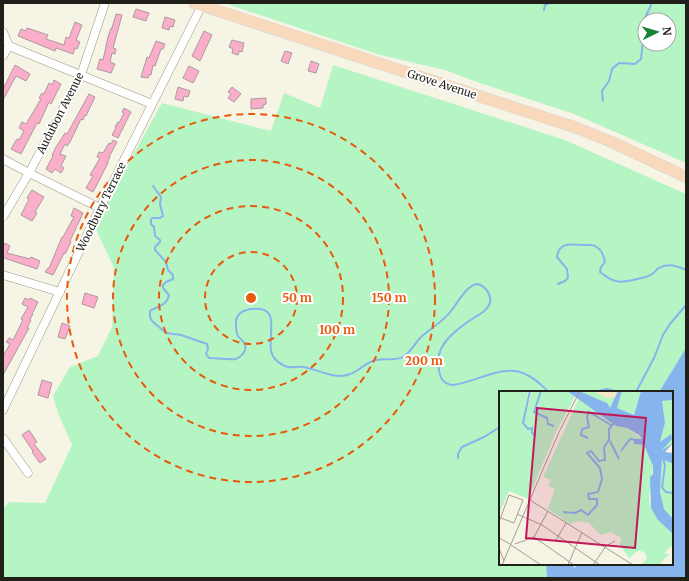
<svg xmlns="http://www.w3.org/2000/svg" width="689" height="581" viewBox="0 0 689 581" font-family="Merriweather,serif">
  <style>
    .green { fill: #b5f5c4; fill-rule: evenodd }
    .water { fill: #86b4ed }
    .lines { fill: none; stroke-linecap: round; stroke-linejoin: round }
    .stream { stroke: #86b4ed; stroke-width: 2 }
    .building { fill: #fbaec9; stroke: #ab9a9f }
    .minor-casing { stroke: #9b998a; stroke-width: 9 }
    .major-casing { stroke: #d7d7d6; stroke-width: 12 }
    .minor { stroke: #fff; stroke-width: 8 }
    .major { stroke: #f8d9bc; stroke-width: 11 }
    .ring { fill: none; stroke: #e8590c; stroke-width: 2; stroke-dasharray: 7 5 }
    .labels { text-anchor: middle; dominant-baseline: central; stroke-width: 4; stroke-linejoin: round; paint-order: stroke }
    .street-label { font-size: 11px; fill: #201f19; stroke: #fff }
    .inset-river { fill: none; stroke: #86b4ed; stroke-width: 2 }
    .inset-road { fill: none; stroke: #a09f93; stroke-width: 1 }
    .view { fill: #c2185b; fill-opacity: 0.15; stroke: #c2185b; stroke-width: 2 }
    .inset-edge { fill: none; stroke: #201f19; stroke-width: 2 }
    .centre { fill: #e8590c; stroke: #fff; stroke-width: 2 }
    .ring-label { font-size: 12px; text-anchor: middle; font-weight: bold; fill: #e8590c; stroke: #fff; stroke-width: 4; stroke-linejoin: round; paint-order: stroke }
  </style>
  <rect width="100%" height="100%" fill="#f6f4e4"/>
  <g class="green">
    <path d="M224 3H686V163L574 114 477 82 445 70 380 55ZM645 20H669V44H645Z"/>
    <path d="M333 65 565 140 686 194V348L659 392H500V564H546L547 578H3V509L9 502 45 503 72 445 58 413 53 396 70 367 98 356 112 327 114 268 94 225 162 103 271 131 284 93 320 108Z"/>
  </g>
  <path class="water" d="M686 348V578H547L546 564H573L574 568 578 564H672V392H659Z"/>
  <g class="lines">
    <g class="stream">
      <path d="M544 10 545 5 549 3"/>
      <path d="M603 101 602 91 609 81 612 69 619 63 635 64 641 59 644 32V20L652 3"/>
      <path d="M153 186 161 197 160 204 163 216 160 218H152L151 220V224L154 227 155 236 160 240V242L155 247V250L166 262 168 270 173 275V279L166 282 163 285V288L169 295C167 306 157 306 150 311V317L152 321 166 333 181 335 207 344 208 349 206 354 209 358C213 358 234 360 236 359 241 357 247 351 245 345 244 341 240 339 238 336 236 332 236 328 236 324 235 311 248 308 260 309 282 311 263 347 275 359 278 362 283 366 288 367 293 368 298 366 303 367 317 369 333 379 347 375 358 373 365 362 376 360 385 358 396 361 403 357 408 355 415 344 419 339 429 329 442 323 451 311 457 304 467 284 478 284 487 287 495 299 487 308 484 312 479 315 475 317 463 325 447 336 441 349 438 355 438 364 439 370 440 378 444 384 452 385 476 383 504 362 527 375 536 379 542 386 549 392"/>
      <path d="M558 284 565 281 568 278 567 269 557 257C559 240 574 245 586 245 590 245 594 244 598 248 602 251 604 257 605 262L601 267 600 272C615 284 620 283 637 279 642 278 648 277 652 274 655 273 656 269 659 268 667 263 678 266 686 270"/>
      <path d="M593 392 607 389 619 392"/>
      <path d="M636 392 654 358 663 335 670 324 686 305"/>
      <path d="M458 458V454L462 447 484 437 500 427"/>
    </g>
  </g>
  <g class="building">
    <path d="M136 9 149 13 146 21 133 17Z"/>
    <path d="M116 14 122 15 113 48 116 49 115 54 112 53 110 62 115 64 111 73 97 69 100 59 103 60 108 37 111 28H112Z"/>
    <path d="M165 17 175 20 173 27 170 26 169 30 162 28Z"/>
    <path d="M75 22 82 25 76 40 80 42 77 49 75 48 73 54 56 48 55 51 18 36 21 29 26 31 27 28 48 35 46 39 64 45 66 37 69 38Z"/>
    <path d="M204 31 212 35 200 61 192 56Z"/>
    <path d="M232 40 244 43 242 52 239 51 238 55 232 53 233 49 229 47Z"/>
    <path d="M156 41 165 44 163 49H161L155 66 153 65 151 75H149L148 78 141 77 147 57 149 58Z"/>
    <path d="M285 51 292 53 288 64 281 61Z"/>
    <path d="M311 61 319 64 316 73 308 71Z"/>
    <path d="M15 65 30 74 26 81 16 76 3 100V89Z"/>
    <path d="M189 66 199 71 193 83 183 78Z"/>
    <path d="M54 80 61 84 51 104 49 102 39 124 37 123 21 154 11 149 17 139 19 140 24 131 19 128 22 122 26 124 41 99 39 98 42 93 44 94 49 83 52 85Z"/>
    <path d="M178 87 190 91 188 97 184 96 183 101 175 99Z"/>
    <path d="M232 87 241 94 234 102 228 98 231 94 228 92Z"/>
    <path d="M89 94 95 97 86 116 85 115 83 120 81 119 70 142 67 146 65 144 60 154 66 156 61 166 64 168 61 173 55 169 52 173 46 169 53 156 52 155 56 147 65 133 67 134Z"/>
    <path d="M266 98V104L263 105V108L251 109V99Z"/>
    <path d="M124 108 131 112 118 138 112 135 116 128 115 127 118 122 119 123 124 113 122 112Z"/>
    <path d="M113 140 117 142 109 157H110L107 163H108L93 192 86 188 93 176 90 175 100 158 97 157 99 152 103 153 109 143 111 144Z"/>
    <path d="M32 190 44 197 35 212 37 213 32 221 21 215 29 199 27 198Z"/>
    <path d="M74 208 83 213 70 241 71 242 65 254 64 253 53 275 45 272 48 268H49L62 237H63L74 217 71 216Z"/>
    <path d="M5 243 10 246 7 253 30 259 31 257 40 261 37 269 4 258 3 259V247Z"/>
    <path d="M85 293 98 297 94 308 82 304Z"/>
    <path d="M25 298 29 300 30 298 38 302 32 314H33L30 319 31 320 27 328H29L3 375V356L10 344 6 342 9 338 13 340 23 320 21 319 28 307 22 304Z"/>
    <path d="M62 323 70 326 65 339 58 337Z"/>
    <path d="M42 380 52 383 48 398 38 395Z"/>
    <path d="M29 430 37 442 34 444 46 459 40 463 32 452 33 451 22 435Z"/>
  </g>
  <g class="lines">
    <defs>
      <g id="minor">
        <path d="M3 32 9 46 3 56"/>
        <path d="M9 46 152 104"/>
        <path d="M3 159 29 173 100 208"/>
        <path d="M3 217 29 173 81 75 105 3"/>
        <path d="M3 275 60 292"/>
        <path d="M3 410 100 208 202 5"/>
        <path d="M3 438 28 473"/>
      </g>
      <path id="major" d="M194 3 577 128 614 143 686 177"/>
    </defs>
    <use href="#minor" class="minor-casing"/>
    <use href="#major" class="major-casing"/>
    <use href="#minor" class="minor"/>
    <use href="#major" class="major"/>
  </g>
  <g class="ring">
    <circle cx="251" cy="298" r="46"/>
    <circle cx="251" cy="298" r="92"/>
    <circle cx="251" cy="298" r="138"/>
    <circle cx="251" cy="298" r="184"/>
  </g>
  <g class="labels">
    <g class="street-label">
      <text transform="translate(442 84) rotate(18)">Grove Avenue</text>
      <text transform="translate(60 113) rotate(-63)">Audubon Avenue</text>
      <text transform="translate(101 207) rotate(-64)">Woodbury Terrace</text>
    </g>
  </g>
  <g transform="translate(499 391)">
    <rect width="174" height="174" fill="#f6f4e4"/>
    <path d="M0 0 29 1 28 19 33 0H68L76 6 57 41 29 108 10 100 0 123ZM83 0H95L108 7 117 6 111 17 82 2ZM123 0H142L135 24 118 17ZM80 7 117 35 128 37 143 48 135 53 145 54 154 75 150 107 152 117 174 143V154L165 162 170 163 160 174H143L148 167 146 162 140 159 130 167 121 154 122 147 112 141 102 144 90 132 79 130 71 133 49 118 56 98 49 95 52 89 44 86ZM174 9V52L163 59 161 51 166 32 163 10ZM163 68 174 73V128L165 118 161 101Z" fill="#b5f5c4"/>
    <path d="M95 0H119L117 6 108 7Z" fill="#f3e9c4"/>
    <path d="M68 0H80L108 12 111 17 119 0H123L118 17 135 24 142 0H174V9L163 10 166 32 161 51 172 43 173 48 163 59 174 52 166 61 174 62V73L163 68 161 101 165 118 174 128V143L159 129 152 117 151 86 154 83V75L145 54 135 53V48H143L140 44 128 37 117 35Z" fill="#86b4ed"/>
    <path class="inset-river" d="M31 0 24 32 29 38 33 37V42L37 45M42 0 35 21 48 27 49 33 55 35M89 47 82 44 83 38 90 36 88 26 90 21 112 34M111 50 120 68M122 60 131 48 136 49M164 67 166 75 163 96 167 101 174 102M64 121 76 122 82 119 89 124 98 114V108H90L89 103 99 101 103 88 101 77 88 62 92 60 100 70 106 69 105 56 110 49V38L115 32"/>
    <path class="inset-road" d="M31 109 134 174M18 123 43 134 101 174M0 131 10 104 24 109 15 132 2 127M35 146 49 120M0 147 11 153M57 149 67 132M16 153 35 146 75 174M12 154 42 174M0 157 5 170M3 174 60 41 81 0M69 174 83 141M94 174 107 155 116 150"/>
    <path class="view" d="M38 17 147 27 136 157 27 147Z"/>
    <rect width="174" height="174" class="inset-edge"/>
  </g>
  <circle cx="251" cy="298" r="6" class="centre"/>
  <g class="ring-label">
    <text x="297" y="302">50 m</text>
    <text x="389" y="302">150 m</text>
    <text x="337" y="334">100 m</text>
    <text x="424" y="365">200 m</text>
  </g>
  <rect width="689" height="581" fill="none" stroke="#201f19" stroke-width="8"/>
  <g transform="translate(657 32) rotate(85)"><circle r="19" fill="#ffffff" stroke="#a6a5a3"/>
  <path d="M0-3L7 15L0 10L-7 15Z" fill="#1a8237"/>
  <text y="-6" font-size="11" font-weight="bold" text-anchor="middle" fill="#201f19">N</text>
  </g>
</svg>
